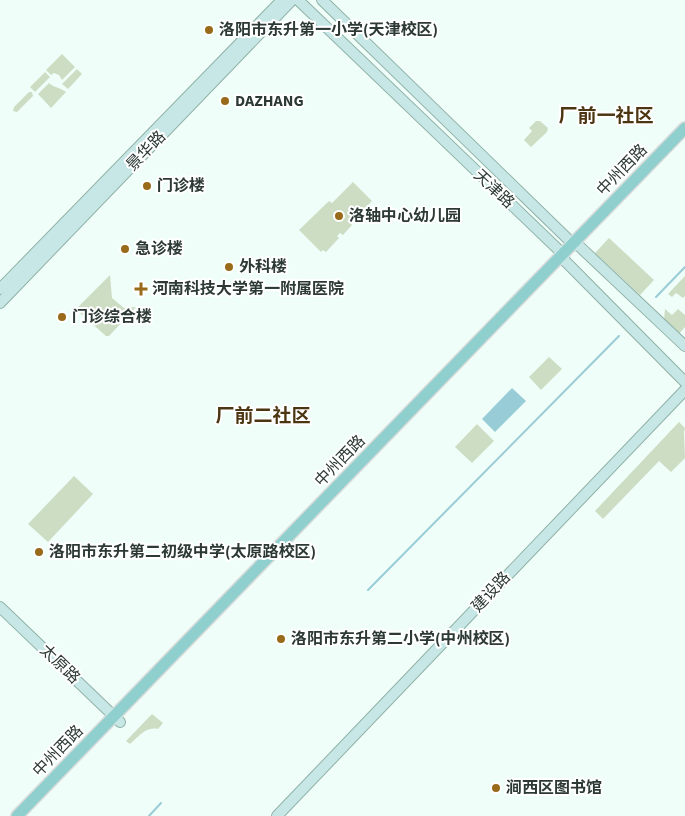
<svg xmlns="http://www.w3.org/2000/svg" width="685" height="816" viewBox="0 0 685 816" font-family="'Source Sans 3','Noto Sans SC',sans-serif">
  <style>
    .green { fill: #cdddc4 }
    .water { fill: #98ccd7 }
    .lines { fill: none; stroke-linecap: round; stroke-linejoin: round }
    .stream { stroke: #98ccd7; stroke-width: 2 }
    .secondary-casing { stroke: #90b1a6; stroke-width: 12 }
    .primary-casing { stroke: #d9dbdb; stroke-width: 14 }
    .secondary { stroke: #c7e7e6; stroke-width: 10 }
    .primary { stroke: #8fcfcd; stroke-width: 11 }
    .poi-dot { fill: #986a19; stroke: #fff; stroke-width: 2 }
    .labels { text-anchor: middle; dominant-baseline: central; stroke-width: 4; stroke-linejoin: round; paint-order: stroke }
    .poi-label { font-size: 16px; font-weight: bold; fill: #2c3935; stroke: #fff; text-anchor: start }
    .street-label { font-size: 16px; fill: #2c3935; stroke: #fff }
    .quarter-label { font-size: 19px; font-weight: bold; fill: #4c3511; stroke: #fff }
  </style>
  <rect width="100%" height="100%" fill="#f0fef9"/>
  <g class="green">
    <path d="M62 54 75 67 62 80 59 75 54 73 51 75 46 70Z"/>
    <path d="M77 69 82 74 68 89 62 84Z"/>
    <path d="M45 72 50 77 35 92 30 87Z"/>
    <path d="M49 83C54 88 60 87 66 92L51 108 38 94Z"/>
    <path d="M29 92H32L33 96 17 112 13 111 14 107Z"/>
    <path d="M536 121H540L548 128 547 132 531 147 524 140 532 131 529 128Z"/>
    <path d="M353 182 372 201 350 223 352 225 343 235 340 233 337 236 339 238 326 252 323 250 321 252 299 230 329 201 332 203Z"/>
    <path d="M609 238 654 280 640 295 595 253Z"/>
    <path d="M110 275 112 298 124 308 136 307 109 336H106L80 313 78 307Z"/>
    <path d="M685 276V296L683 298 676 293 672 297 668 294Z"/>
    <path d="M665 309 672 315 678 309 685 315V327L678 335 664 320Z"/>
    <path d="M549 357 562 369 541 390 529 377Z"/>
    <path d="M679 422 685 428 684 432 685 458 671 472 659 461 603 519 595 511Z"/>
    <path d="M477 424 494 441 472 463 455 447Z"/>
    <path d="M74 476 93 494 48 542 28 524Z"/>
    <path d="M152 714 163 723 158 729C146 726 138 737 130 744L126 741Z"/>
  </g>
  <path class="water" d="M512 388 526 401 495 432 482 419Z"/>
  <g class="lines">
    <g class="stream">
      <path d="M656 297 685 267"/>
      <path d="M368 590 619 336"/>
      <path d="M149 816 161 803"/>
    </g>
    <defs>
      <g id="secondary">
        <path d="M298 0 563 254 565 261 573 269 685 382"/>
        <path d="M322 0 573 244 579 246 685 346"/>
        <path d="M0 289 282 0"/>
        <path d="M0 303 292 0"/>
        <path d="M0 607 120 722"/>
        <path d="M277 816 685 390"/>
      </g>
      <path id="primary" d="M17 816 685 128"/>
    </defs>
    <use href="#secondary" class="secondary-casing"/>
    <use href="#primary" class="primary-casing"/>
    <use href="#secondary" class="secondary"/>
    <use href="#primary" class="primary"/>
  </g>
  <g class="poi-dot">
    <circle cx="209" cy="30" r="5"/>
    <circle cx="225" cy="101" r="5"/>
    <circle cx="147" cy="186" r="5"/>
    <circle cx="339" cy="216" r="5"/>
    <circle cx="125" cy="249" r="5"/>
    <circle cx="229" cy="267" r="5"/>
    <path d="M138.5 281.5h5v5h5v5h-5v5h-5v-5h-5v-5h5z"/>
    <circle cx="62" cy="317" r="5"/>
    <circle cx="39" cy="552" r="5"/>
    <circle cx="281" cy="639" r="5"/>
    <circle cx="496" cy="788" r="5"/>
  </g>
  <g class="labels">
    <g class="poi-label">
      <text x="219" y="30">洛阳市东升第一小学(天津校区)</text>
      <text x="235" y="101">DAZHANG</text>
      <text x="157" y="186">门诊楼</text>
      <text x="349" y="216">洛轴中心幼儿园</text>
      <text x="135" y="249">急诊楼</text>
      <text x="239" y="267">外科楼</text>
      <text x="152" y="289">河南科技大学第一附属医院</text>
      <text x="72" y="317">门诊综合楼</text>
      <text x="49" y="552">洛阳市东升第二初级中学(太原路校区)</text>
      <text x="291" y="639">洛阳市东升第二小学(中州校区)</text>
      <text x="506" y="788">涧西区图书馆</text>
    </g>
    <g class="street-label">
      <text transform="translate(146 151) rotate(-46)">景华路</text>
      <text transform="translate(622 170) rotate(-46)">中州西路</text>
      <text transform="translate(494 189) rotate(43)">天津路</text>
      <text transform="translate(340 461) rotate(-46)">中州西路</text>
      <text transform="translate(491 592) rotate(-47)">建设路</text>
      <text transform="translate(60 664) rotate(44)">太原路</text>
      <text transform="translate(58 751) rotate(-46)">中州西路</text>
    </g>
    <g class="quarter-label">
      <text x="606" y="116">厂前一社区</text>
      <text x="263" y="416">厂前二社区</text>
    </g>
  </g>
</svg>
